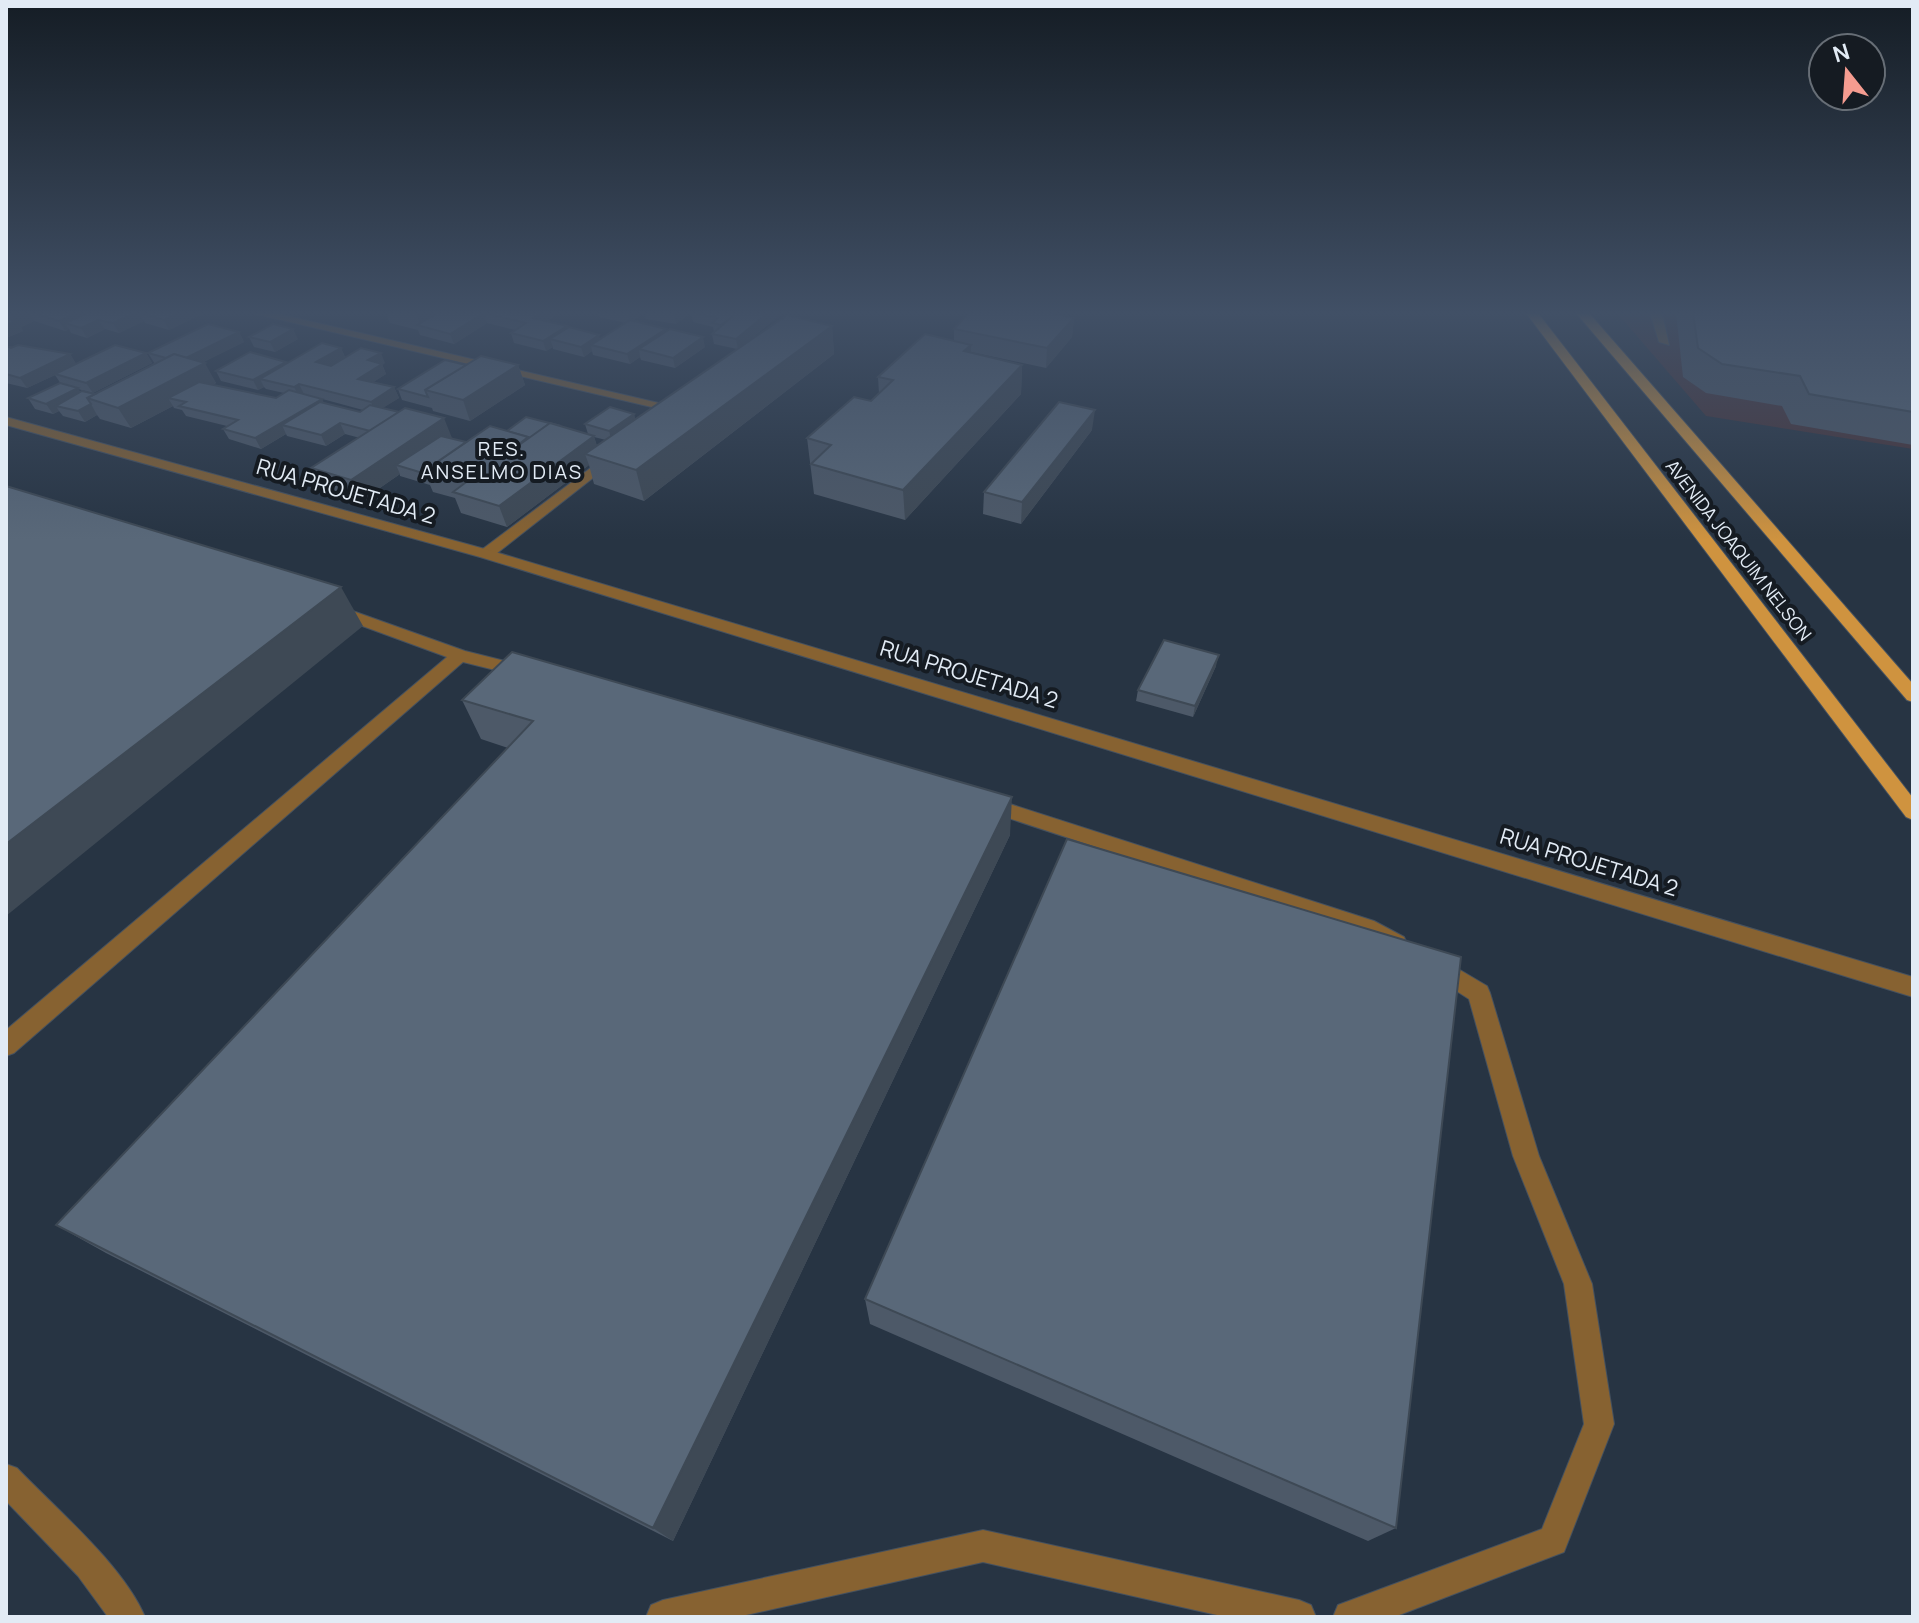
<svg xmlns="http://www.w3.org/2000/svg" width="1919" height="1623" viewBox="0 0 1919 1623" font-family="Manrope,sans-serif">
  <style>
    .industrial { fill: #48343a }
    .lines { fill: none; stroke-linecap: round; stroke-linejoin: round }
    .service-casing { stroke: #45515f; stroke-width: 2 }
    .minor-casing { stroke: #45515f; stroke-width: 2 }
    .primary-casing { stroke: #45515f; stroke-width: 2 }
    .service { fill: #876231; fill-rule: evenodd }
    .minor { fill: #876231; fill-rule: evenodd }
    .primary { fill: #cf933f; fill-rule: evenodd }
    .wall { fill: #4d5968; fill-rule: evenodd }
    .shaded-wall { fill: #3e4955 }
    .building { fill: #596879; stroke: #3e4955; stroke-width: 2 }
    .labels { text-anchor: middle; dominant-baseline: central; stroke-width: 8; stroke-linejoin: round; paint-order: stroke }
    .far-street-label { font-size: 18px; fill: #e2ebf5; stroke: #151b22 }
    .far-neighbourhood-label { font-size: 20px; letter-spacing: 2px; fill: #e2ebf5; stroke: #151b22 }
    .street-label { font-size: 22px; fill: #e2ebf5; stroke: #151b22 }
  </style>
  <rect width="100%" height="100%" fill="#273443"/>
  <path class="industrial" d="M1617 313H1913V449L1706 416Z"/>
  <g class="lines">
    <defs>
      <g id="service">
        <path d="M252 313H275L680 408 673 412Z"/>
        <path d="M1650 313H1662L1669 345 1659 342Z"/>
        <path d="M612 452 617 453V459L492 557H480V551Z"/>
        <path d="M333 604 465 651 529 667 532 671 523 677 463 662 14 1053 6 1056V1030L447 657 327 613 325 609 327 605Z"/>
        <path d="M988 797 1374 921 1404 937 1407 944 1404 951 1396 953 1359 934 981 809 978 804 981 799Z"/>
        <path d="M1438 957 1487 986 1490 993 1539 1156 1592 1284 1614 1424 1564 1552 1394 1617H1333L1338 1605 1542 1529 1584 1424 1564 1284 1513 1156 1469 999 1430 974 1427 967 1430 960Z"/>
        <path d="M6 1464 17 1468C56 1509 123 1565 145 1617H108L78 1576 6 1501Z"/>
        <path d="M983 1530 1299 1600 1311 1605 1316 1617H1226L983 1562 737 1617H646L651 1605 663 1600Z"/>
      </g>
      <path id="minor" d="M6 417 492 551 1913 977V997L480 557 6 425Z"/>
      <g id="primary">
        <path d="M1526 313H1538L1913 798V820L1906 817Z"/>
        <path d="M1576 313H1589L1913 684V702L1907 700Z"/>
      </g>
    </defs>
    <use href="#service" class="service-casing"/>
    <use href="#minor" class="minor-casing"/>
    <use href="#primary" class="primary-casing"/>
    <use href="#service" class="service"/>
    <use href="#minor" class="minor"/>
    <use href="#primary" class="primary"/>
  </g>
  <g class="wall">
    <path d="M6 313H204L169 330 145 323 144 321 119 333 105 329 87 338 71 333 69 329 65 331 34 321 21 327 23 331 6 338Z"/>
    <path d="M386 313H560L547 321 600 339 626 323 599 317 598 314 592 313H643L633 321 666 329V331L705 347 675 368 641 360 640 357 630 364 593 355 592 351 584 357 553 349V347L546 351 514 343 511 333 515 330 487 323 454 344 420 335 418 330 390 323Z"/>
    <path d="M645 313H690L676 324 646 319Z"/>
    <path d="M691 313H778L779 316 742 346 832 326 834 354 644 501 594 484 589 465 507 527 461 513 455 498 433 492 430 485 400 476V474L361 501 322 489 311 468 360 438 345 434 326 446 287 436 286 434 261 449 229 439 223 429 227 426 186 416 182 410 174 408 173 406 131 428 100 419 97 415 85 422 63 416 59 411 53 414 35 409 28 398 61 384 55 375 27 388 6 383V346L70 354 76 364 146 353 152 363 93 393 78 389 80 392 95 394 155 364 148 353 239 332 244 342 203 362 216 383 213 385 276 398 284 393 266 389 264 387 258 390 221 381 216 371 286 362 287 363 341 348 345 357 385 363 382 364 386 374 373 382 394 387 399 398 382 408 452 439 466 442 507 431 588 434 585 424 634 414 635 420 737 349 714 344 712 334 714 332 713 327 693 322ZM304 394 363 410 360 412 323 403 322 399ZM594 437 606 440 597 446Z"/>
    <path d="M1676 313H1913V445L1791 424 1782 406 1706 393 1683 377Z"/>
    <path d="M1074 318 1072 337 1046 368 971 352V353L1022 365 1021 394 905 520 814 494 807 438 871 401 879 394 878 377 954 341V329Z"/>
    <path d="M249 337 298 339 275 352 254 347Z"/>
    <path d="M466 365H518L525 385 470 421 433 411 432 408 402 400 398 389Z"/>
    <path d="M1092 430 1021 524 983 514 984 492Z"/>
    <path d="M1216 666 1193 717 1136 701 1138 690Z"/>
    <path d="M462 700 1010 835 673 1541 106 1253 56 1225 508 748 481 739Z"/>
    <path d="M865 1299 1396 1528 1368 1541 870 1324Z"/>
  </g>
  <g class="shaded-wall">
    <path d="M10 313H28L34 321 21 327 23 331 6 338V325L15 321Z"/>
    <path d="M76 313H95L65 323 69 329 65 331 59 321Z"/>
    <path d="M134 313H139L144 321 119 333 113 323Z"/>
    <path d="M177 313H204L169 330 164 320Z"/>
    <path d="M416 313H455L421 327Z"/>
    <path d="M484 313 487 323 454 344 450 334Z"/>
    <path d="M540 313H560L536 328 533 318Z"/>
    <path d="M628 313H643L630 323Z"/>
    <path d="M675 313H690L676 324 674 314Z"/>
    <path d="M768 313H778L779 316 738 349 736 339Z"/>
    <path d="M1074 318 1072 337 1046 368 1047 348Z"/>
    <path d="M98 320 105 329 87 338 81 328Z"/>
    <path d="M567 326 570 336 550 339 553 347 546 351 543 341Z"/>
    <path d="M832 326 834 354 644 501 636 470Z"/>
    <path d="M293 329 298 339 275 352 270 342Z"/>
    <path d="M666 329 668 339 639 349 640 357 630 364 627 354Z"/>
    <path d="M239 332 244 342 184 372 179 362Z"/>
    <path d="M599 335 602 345H591L592 351 584 357 581 347Z"/>
    <path d="M703 337 705 347 675 368 673 358Z"/>
    <path d="M971 345 970 373 964 351Z"/>
    <path d="M341 348 345 358 321 372 316 362Z"/>
    <path d="M146 353 152 363 93 393 86 383Z"/>
    <path d="M381 353 385 363 382 364 386 374 363 389 358 379 368 360Z"/>
    <path d="M70 354 77 365 27 388 20 378Z"/>
    <path d="M286 362 291 372 260 379 264 387 258 390 253 380Z"/>
    <path d="M205 363 216 383 181 401 168 398 173 406 131 428 118 408Z"/>
    <path d="M518 365 525 385 470 421 463 400Z"/>
    <path d="M1022 365 1021 394 905 520 903 490Z"/>
    <path d="M299 384 304 394 299 397 294 387Z"/>
    <path d="M394 387 399 398 375 413 371 402Z"/>
    <path d="M78 388 84 399 56 406 59 411 53 414 46 404Z"/>
    <path d="M322 399 327 409 282 425 286 434 261 449 255 438Z"/>
    <path d="M91 404 97 415 85 422 78 411Z"/>
    <path d="M1095 410 1092 430 1021 524 1022 502Z"/>
    <path d="M634 414 637 425 612 442 609 431Z"/>
    <path d="M444 418 452 438 396 465 400 474 361 501 351 480Z"/>
    <path d="M340 423 345 434 326 446 321 435Z"/>
    <path d="M594 436 600 457 585 454 589 465 507 527 499 506Z"/>
    <path d="M341 587 363 626 6 916V844Z"/>
    <path d="M1219 655 1216 666 1193 717 1195 706Z"/>
    <path d="M1012 797 1010 835 673 1541 653 1528Z"/>
  </g>
  <g class="building">
    <path d="M44 313H76L59 321 39 315Z"/>
    <path d="M87 313H134L113 323 98 320 81 328 65 323Z"/>
    <path d="M140 313H177L164 320Z"/>
    <path d="M438 313H540L533 318 567 326 543 341 511 333 526 323 484 313 450 334 417 325Z"/>
    <path d="M695 313H768L736 339 712 334 733 316 721 325 712 323 718 318Z"/>
    <path d="M969 313H1052L1074 318 1047 348 954 329Z"/>
    <path d="M1693 313H1913V412L1809 394 1800 376 1722 364 1698 348Z"/>
    <path d="M787 315 832 326 636 470 585 454Z"/>
    <path d="M6 318 16 321 6 325Z"/>
    <path d="M630 320 666 329 627 354 591 345Z"/>
    <path d="M208 324 239 332 186 358 174 354 166 358 148 353Z"/>
    <path d="M273 324 293 329 270 342 249 337Z"/>
    <path d="M569 327 599 335 581 347 550 339Z"/>
    <path d="M670 329 703 337 673 358 639 349Z"/>
    <path d="M925 334 971 345 964 351 1022 365 903 490 811 464 831 445 807 438 854 397 871 401 893 380 878 377Z"/>
    <path d="M322 343 341 348 316 362 331 366 361 348 381 353 368 360 382 364 358 379 394 387 371 402 299 384 294 387 260 379Z"/>
    <path d="M18 345 70 354 20 378 6 374V346L11 348Z"/>
    <path d="M115 345 146 353 86 383 55 374Z"/>
    <path d="M250 352 286 362 253 380 216 371Z"/>
    <path d="M174 354 205 363 118 408 87 398Z"/>
    <path d="M481 356 518 365 463 400 425 390Z"/>
    <path d="M445 360 466 365 425 390 428 397 398 389Z"/>
    <path d="M199 382 276 398 289 390 322 399 255 438 223 429 238 420 179 406 186 402 168 398Z"/>
    <path d="M60 383 78 388 46 404 28 398Z"/>
    <path d="M82 391 95 394 87 398 91 404 78 411 56 406Z"/>
    <path d="M320 402 360 412 370 405 399 412 370 431 340 423 321 435 282 425Z"/>
    <path d="M1059 402 1095 410 1022 502 984 492Z"/>
    <path d="M610 407 634 414 609 431 585 424Z"/>
    <path d="M405 408 444 418 351 480 311 468Z"/>
    <path d="M526 417 561 426 550 423 529 439 528 437 507 431Z"/>
    <path d="M550 423 594 436 499 506 453 492 465 483 424 471 490 426 528 437 505 455Z"/>
    <path d="M441 436 466 442 424 471 426 474 396 465Z"/>
    <path d="M6 486 341 587 6 844Z"/>
    <path d="M1164 640 1219 655 1195 706 1138 690Z"/>
    <path d="M512 652 1012 797 653 1528 56 1225 533 721 462 700Z"/>
    <path d="M1067 839 1461 957 1396 1528 865 1299Z"/>
  </g>
  <linearGradient id="sky" x2="0" y2="1"><stop stop-color="#151d25"/><stop offset="0.58" stop-color="#415066"/><stop offset="1" stop-color="#415066" stop-opacity="0"/></linearGradient>
  <rect width="1919" height="540" fill="url(#sky)"/>
  <g class="labels">
    <g class="far-street-label">
      <text transform="translate(1739 550) rotate(52)">AVENIDA JOAQUIM NELSON</text>
    </g>
    <g class="far-neighbourhood-label">
      <text x="502" y="448">RES.<tspan x="502" dy="23">ANSELMO DIAS</tspan></text>
    </g>
    <g class="street-label">
      <text transform="translate(346 491) rotate(16)">RUA PROJETADA 2</text>
      <text transform="translate(969 674) rotate(17)">RUA PROJETADA 2</text>
      <text transform="translate(1589 862) rotate(17)">RUA PROJETADA 2</text>
    </g>
  </g>
  <rect width="1919" height="1623" fill="none" stroke="#e2ebf5" stroke-width="16"/>
  <g transform="translate(1847 72) rotate(343)"><circle r="38" fill="#151b22" stroke="#676e76" stroke-width="2"/>
  <path d="M0-6L14 30L0 20L-14 30Z" fill="#f59c90"/>
  <text y="-12" font-size="22" font-weight="bold" text-anchor="middle" fill="#e2ebf5">N</text>
  </g>
</svg>
